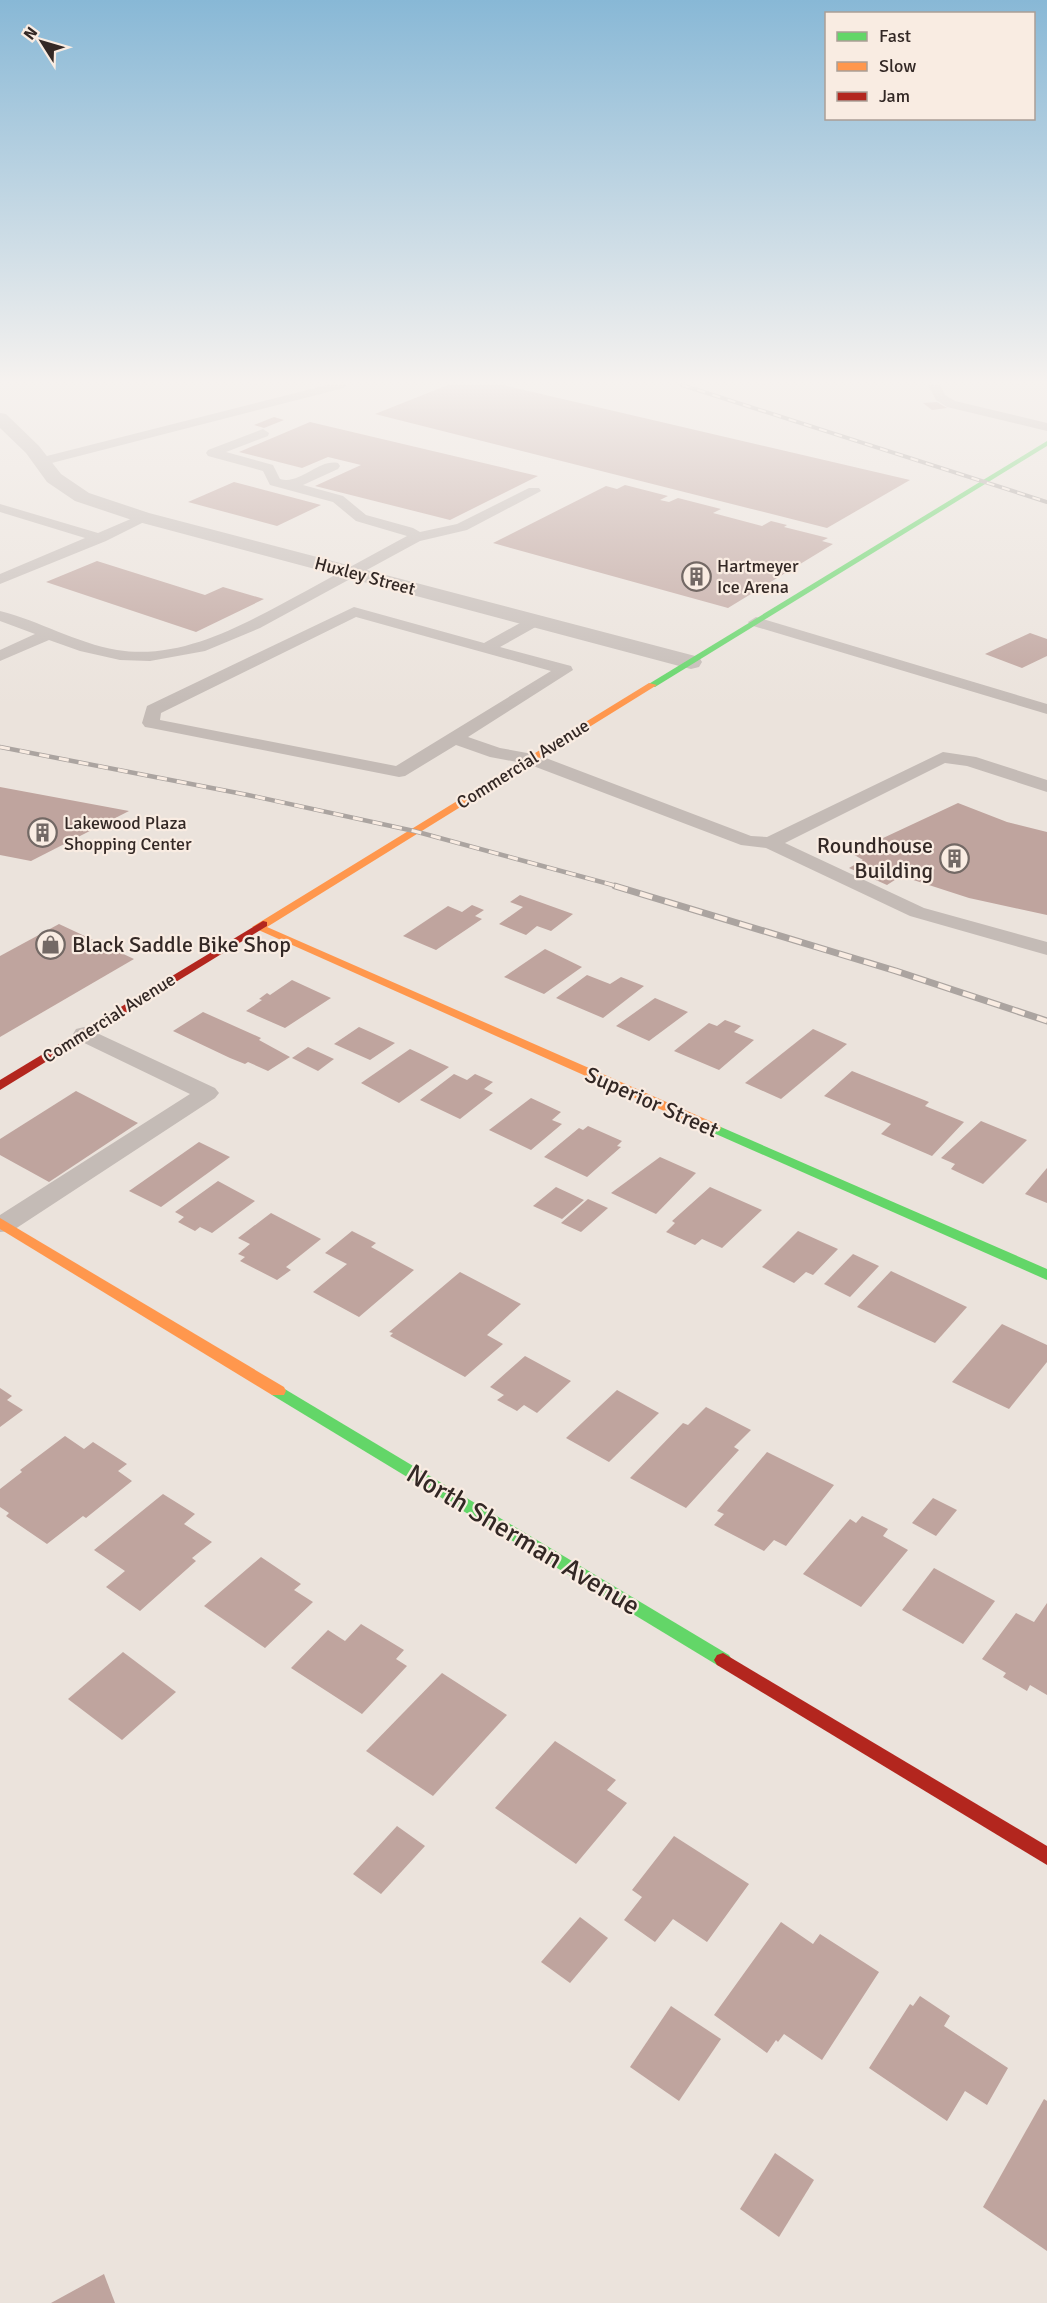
<svg xmlns="http://www.w3.org/2000/svg" width="1047" height="2303" viewBox="0 0 1047 2303" font-family="Signika,sans-serif">
  <style>
    .building { fill: #bfa49e }
    .lines { fill: none; stroke-linecap: round; stroke-linejoin: round }
    .lane { fill: #c4bbb6; fill-rule: evenodd }
    .street { fill: #c4bbb6; fill-rule: evenodd }
    .fast { fill: #63d668; fill-rule: evenodd }
    .slow { fill: #ff974d; fill-rule: evenodd }
    .jam { fill: #b3261e; fill-rule: evenodd }
    .rail-far2-casing { stroke: #aba4a0; stroke-width: 4 }
    .rail-far1-casing { stroke: #aba4a0; stroke-width: 4.5 }
    .rail-casing { stroke: #aba4a0; stroke-width: 7 }
    .rail-far2 { stroke: #f9ece2; stroke-width: 2; stroke-dasharray: 8; stroke-linecap: butt }
    .rail-far1 { stroke: #f9ece2; stroke-width: 3; stroke-dasharray: 10; stroke-linecap: butt }
    .rail { stroke: #f9ece2; stroke-width: 4.5; stroke-dasharray: 13; stroke-linecap: butt }
    .labels { text-anchor: middle; dominant-baseline: central; stroke-width: 4.5; stroke-linejoin: round; paint-order: stroke }
    .far-poi-label { font-size: 18px; fill: #332825; stroke: #f9ece2; text-anchor: start }
    .far-street-label { font-size: 18px; fill: #332825; stroke: #f9ece2 }
    .poi-label { font-size: 22px; fill: #332825; stroke: #f9ece2; text-anchor: end }
    .street-label { font-size: 22px; fill: #332825; stroke: #f9ece2 }
    .near-street-label { font-size: 27px; fill: #332825; stroke: #f9ece2 }
  </style>
  <rect width="100%" height="100%" fill="#ebe3dc"/>
  <g class="building">
    <path d="M448 385H503L910 480 827 528 375 414Z"/>
    <path d="M937 402 947 408 932 410 923 403Z"/>
    <path d="M274 417 284 420 264 428 254 425Z"/>
    <path d="M310 422 538 476 450 520 315 486 361 465 328 457 302 468 239 452Z"/>
    <path d="M234 482 321 505 277 526 188 502Z"/>
    <path d="M625 485 668 496 660 500 669 502 678 498 721 509 713 513 762 526 771 521 787 525 784 527 828 538 822 541 833 544 728 608 493 543 606 486 617 489Z"/>
    <path d="M97 561 205 595 223 587 264 599 196 632 46 582Z"/>
    <path d="M1030 633 1047 639V656L1022 668 985 654Z"/>
    <path d="M0 787 129 811 31 861 0 855Z"/>
    <path d="M958 803 1007 822 1047 832V915L969 898 901 876 887 885 849 868 863 860 851 853Z"/>
    <path d="M520 895 573 914 551 931 537 926 526 935 499 924 523 907 510 902Z"/>
    <path d="M472 905 484 910 475 916 482 919 436 950 403 936 448 906 462 912Z"/>
    <path d="M59 924 134 959 0 1037V956Z"/>
    <path d="M545 949 582 967 544 994 504 977Z"/>
    <path d="M587 975 610 984 621 977 644 986 603 1018 556 998Z"/>
    <path d="M292 980 331 998 285 1028 246 1011 262 1000 259 999 267 993 270 995Z"/>
    <path d="M655 998 688 1012 649 1041 616 1026Z"/>
    <path d="M203 1012 261 1038 259 1040 290 1057 268 1071 248 1062 245 1064 230 1058 173 1031Z"/>
    <path d="M725 1020 741 1026 734 1032 754 1040 719 1070 674 1051 709 1023 717 1026Z"/>
    <path d="M359 1027 395 1043 370 1060 334 1044Z"/>
    <path d="M813 1029 847 1044 781 1099 745 1083Z"/>
    <path d="M308 1047 334 1059 318 1071 292 1058Z"/>
    <path d="M410 1049 449 1067 399 1103 361 1083Z"/>
    <path d="M852 1071 929 1102 925 1106 964 1122 932 1156 881 1134 891 1124 824 1096Z"/>
    <path d="M454 1074 467 1080 475 1074 493 1082 484 1089 493 1093 460 1119 420 1100Z"/>
    <path d="M76 1091 138 1123 49 1182 0 1155V1139Z"/>
    <path d="M531 1098 561 1112 552 1120 562 1124 531 1150 489 1130Z"/>
    <path d="M981 1121 1027 1140 983 1184 951 1169 955 1164 941 1158Z"/>
    <path d="M588 1126 622 1141 617 1146 621 1147 587 1177 544 1157 579 1128 583 1130Z"/>
    <path d="M199 1142 230 1157 161 1207 129 1191Z"/>
    <path d="M660 1157 696 1173 656 1214 611 1193Z"/>
    <path d="M1047 1168V1203L1025 1194Z"/>
    <path d="M218 1181 255 1201 212 1233 200 1227 195 1231 178 1222 184 1217 175 1212Z"/>
    <path d="M556 1187 584 1200 562 1219 533 1206Z"/>
    <path d="M710 1187 762 1210 722 1248 702 1239 695 1245 666 1232 675 1223 672 1221Z"/>
    <path d="M588 1199 608 1208 581 1232 561 1223Z"/>
    <path d="M271 1213 321 1239 286 1267 291 1270 277 1280 240 1261 245 1257 238 1254 250 1244 238 1238Z"/>
    <path d="M352 1231 376 1243 371 1247 414 1270 359 1317 313 1292 347 1264 325 1253Z"/>
    <path d="M798 1231 838 1249 813 1275 806 1272 794 1283 762 1267Z"/>
    <path d="M853 1254 879 1266 850 1297 824 1284Z"/>
    <path d="M891 1271 967 1307 935 1343 857 1307Z"/>
    <path d="M460 1272 521 1304 487 1335 503 1344 465 1377 390 1336 393 1333 389 1332Z"/>
    <path d="M1002 1324 1047 1345V1362L1009 1409 952 1382Z"/>
    <path d="M525 1356 571 1381 537 1413 524 1405 517 1411 497 1400 504 1395 490 1387Z"/>
    <path d="M0 1388 12 1396 7 1400 23 1410 0 1427Z"/>
    <path d="M617 1390 659 1413 609 1462 566 1438Z"/>
    <path d="M706 1407 751 1430 734 1447 739 1450 686 1508 630 1478 683 1423 688 1425Z"/>
    <path d="M65 1436 84 1449 93 1442 127 1464 118 1471 132 1481 86 1518 83 1516 47 1544 6 1516 9 1513 0 1507V1489L22 1472 20 1470Z"/>
    <path d="M767 1452 834 1485 786 1546 774 1540 764 1551 714 1525 724 1514 717 1511Z"/>
    <path d="M163 1494 195 1514 184 1524 212 1542 192 1558 196 1561 140 1611 106 1587 125 1571 94 1550Z"/>
    <path d="M933 1498 957 1510 936 1536 912 1523Z"/>
    <path d="M862 1516 888 1529 883 1536 908 1550 861 1607 803 1574 850 1519 856 1523Z"/>
    <path d="M261 1557 301 1584 294 1590 313 1602 265 1648 204 1606Z"/>
    <path d="M934 1568 995 1601 963 1644 902 1610Z"/>
    <path d="M1047 1603V1695L1030 1685 1027 1691 1003 1677 1006 1673 982 1659 1016 1613 1034 1622Z"/>
    <path d="M361 1624 404 1650 396 1659 407 1666 362 1714 291 1668 328 1630 345 1641Z"/>
    <path d="M123 1652 176 1692 122 1740 68 1699Z"/>
    <path d="M442 1673 507 1715 433 1796 366 1751Z"/>
    <path d="M555 1741 616 1780 607 1790 627 1803 576 1864 495 1808Z"/>
    <path d="M397 1826 425 1846 381 1894 353 1874Z"/>
    <path d="M674 1836 749 1884 707 1942 673 1919 655 1942 624 1920 642 1897 632 1890Z"/>
    <path d="M580 1917 608 1938 570 1983 541 1962Z"/>
    <path d="M781 1922 813 1944 820 1934 879 1972 822 2060 784 2034 778 2042 776 2040 767 2053 714 2015Z"/>
    <path d="M920 1996 950 2016 944 2026 1008 2068 987 2105 965 2091 947 2121 869 2068 910 2004 913 2006Z"/>
    <path d="M671 2006 721 2039 679 2101 630 2067Z"/>
    <path d="M1044 2099 1047 2101V2251L983 2207Z"/>
    <path d="M775 2153 814 2180 779 2237 740 2209Z"/>
    <path d="M104 2274 115 2303H51Z"/>
  </g>
  <g class="lines">
    <g class="lane">
      <path d="M327 385H346L344 388 40 466 33 462 35 459Z"/>
      <path d="M928 385H940L945 395 955 401 1047 423V431L947 407 936 400Z"/>
      <path d="M263 429 269 433 268 436 226 452 273 465 280 479C301 485 318 459 338 463L340 466 338 469 303 485 343 496 366 515 413 528 420 532 457 524 529 488H539L541 491 467 530 420 541 260 628 205 651 150 661 120 660 80 651 49 640 0 661V650L35 634 0 621V611C40 621 76 643 117 650 185 661 249 621 306 591 340 572 374 554 407 536L356 521 333 502 270 485 263 471 208 456 206 453 208 450Z"/>
      <path d="M0 504 98 533 140 515 145 514 152 518 106 541 0 584V574L85 538 0 512Z"/>
      <path d="M354 607 484 643 529 618H541L543 621 541 624 500 647 571 666 573 670 468 737 500 748 538 755 751 836 767 837 943 752 976 757 1047 780V792L967 766 945 763 785 843 924 908 1047 942V955L910 916 766 848 741 845 528 764 490 757 456 745 405 776 399 777 151 728 145 727 142 723 147 706ZM356 617 551 671 396 766 160 720 161 713Z"/>
      <path d="M756 617 1047 704V714L750 625 748 622Z"/>
      <path d="M84 1027 215 1088 219 1093 215 1098 12 1231 0 1232V1215L190 1094 76 1039 73 1034 76 1029Z"/>
    </g>
    <path class="street" d="M0 413 6 414 39 446 61 474 89 493 149 513 699 657 702 662 699 667 691 669 683 667 135 521 75 501 47 482 26 453 0 428Z"/>
    <g class="fast">
      <path d="M1047 441V446L655 687 647 685Z"/>
      <path d="M714 1124 1047 1269V1280L709 1131 707 1128 709 1125Z"/>
      <path d="M278 1385 729 1655 732 1660 729 1665 723 1667 717 1665 272 1395 270 1391 272 1387Z"/>
    </g>
    <g class="slow">
      <path d="M649 683 657 685 267 927 719 1125 721 1128 719 1131H709L252 927Z"/>
      <path d="M0 1218 284 1387 286 1391 284 1395H272L0 1229Z"/>
    </g>
    <g class="jam">
      <path d="M263 921 267 922V926L0 1090V1080Z"/>
      <path d="M723 1653 1047 1846V1865L717 1665 714 1660 717 1655Z"/>
    </g>
    <defs>
      <path id="rail-far2" d="M682 385 1047 502"/>
      <path id="rail-far1" d="M0 747 248 795 414 831 620 887"/>
      <path id="rail" d="M615 886 896 971 1047 1021"/>
    </defs>
    <use href="#rail-far2" class="rail-far2-casing"/>
    <use href="#rail-far1" class="rail-far1-casing"/>
    <use href="#rail" class="rail-casing"/>
    <use href="#rail-far2" class="rail-far2"/>
    <use href="#rail-far1" class="rail-far1"/>
    <use href="#rail" class="rail"/>
  </g>
  <linearGradient id="sky" x2="0" y2="1"><stop stop-color="#88b8d6"/><stop offset="0.54" stop-color="#f6f2ef"/><stop offset="1" stop-color="#f6f2ef" stop-opacity="0"/></linearGradient>
  <rect width="1047" height="707" fill="url(#sky)"/>
  <defs>
    <symbol id="building-ring" viewBox="-11 -11 22 22"><circle r="9.5" fill="#f9ece2" stroke="#736965" stroke-width="1.5"/><path d="M-4-6H4V6H1V3H-1V6H-4ZM-2.5-4.3h1.7v1.8h-1.7ZM.8-4.3h1.7v1.8H.8ZM-2.5-1h1.7V.8h-1.7ZM.8-1h1.7V.8H.8Z" fill="#736965"/></symbol>
    <symbol id="shop-ring" viewBox="-11 -11 22 22"><circle r="9.5" fill="#f9ece2" stroke="#736965" stroke-width="1.5"/><path d="M-5-2.5h2.3a2.7 3.5 0 0 1 5.4 0H5L5.5 6h-11ZM-1.5-2.5h3a1.5 2.3 0 0 0-3 0Z" fill="#736965"/></symbol>
  </defs>
  <g fill-rule="evenodd">
    <use href="#building-ring" x="680" y="560" width="33" height="33"/>
    <use href="#building-ring" x="26" y="816" width="33" height="33"/>
    <use href="#building-ring" x="938" y="842" width="33" height="33"/>
    <use href="#shop-ring" x="34" y="928" width="33" height="33"/>
  </g>
  <g class="labels">
    <g class="far-poi-label">
      <text x="717" y="566">Hartmeyer<tspan x="717" dy="21">Ice Arena</tspan></text>
      <text x="64" y="823">Lakewood Plaza<tspan x="64" dy="21">Shopping Center</tspan></text>
    </g>
    <g class="far-street-label">
      <text transform="translate(365 576) rotate(15)">Huxley Street</text>
      <text transform="translate(523 764) rotate(-32)">Commercial Avenue</text>
      <text transform="translate(109 1018) rotate(-32)">Commercial Avenue</text>
    </g>
    <g class="poi-label">
      <text x="933" y="845">Roundhouse<tspan x="933" dy="25">Building</tspan></text>
      <text x="72" y="944" text-anchor="start">Black Saddle Bike Shop</text>
    </g>
    <g class="street-label">
      <text transform="translate(652 1102) rotate(24)">Superior Street</text>
    </g>
    <g class="near-street-label">
      <text transform="translate(523 1540) rotate(31)">North Sherman Avenue</text>
    </g>
  </g>
  <rect x="825" y="12" width="210" height="108" fill="#f9ece2" stroke="#aa9e96" stroke-width="1.5"/>
  <rect x="837" y="32" width="30" height="9" fill="#63d668" stroke="#aa9e96" stroke-width="1.5"/>
  <text x="879" y="42" font-size="18" fill="#332825">Fast</text>
  <rect x="837" y="62" width="30" height="9" fill="#ff974d" stroke="#aa9e96" stroke-width="1.5"/>
  <text x="879" y="72" font-size="18" fill="#332825">Slow</text>
  <rect x="837" y="92" width="30" height="9" fill="#b3261e" stroke="#aa9e96" stroke-width="1.5"/>
  <text x="879" y="102" font-size="18" fill="#332825">Jam</text>
  <g transform="translate(42 42) rotate(307)" stroke="#f9ece2" stroke-width="4.5" paint-order="stroke">
  <path d="M0-4.5L10 22L0 15L-10 22Z" fill="#332825"/>
  <text y="-9" font-size="16" font-weight="bold" text-anchor="middle" fill="#332825">N</text>
  </g>
</svg>
